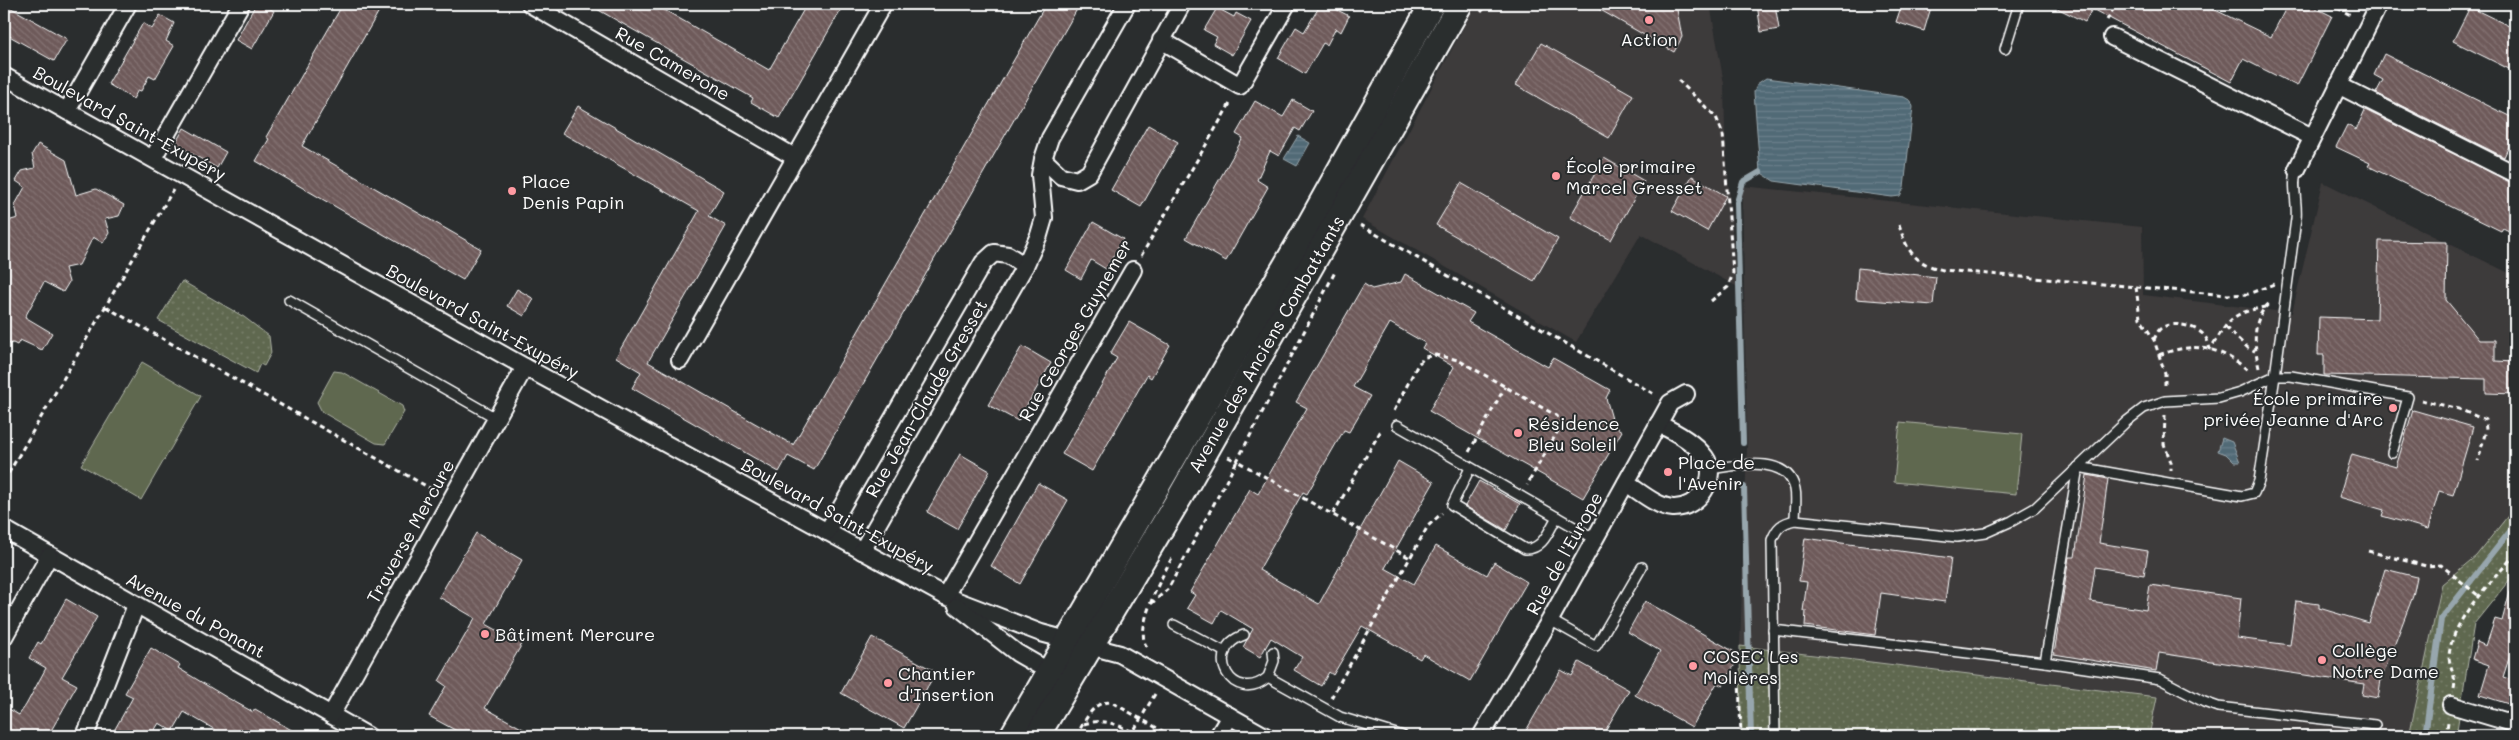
<svg xmlns="http://www.w3.org/2000/svg" width="2519" height="740" font-family="Mali,sans-serif">
	<style>
		.built { fill: #3e3a3b }
		.grass { fill: url(#grass-dots); stroke: #afb4a7 }
		.pitch { fill: #5f684f; stroke: #afb4a7 }
		.water { fill: url(#water-rules); stroke: #97a6ad }
		.lines { fill: none; stroke-linecap: round; stroke-linejoin: round }
		.stream { stroke: #97a6ad; stroke-width: 6 }
		.building { fill: url(#building-back-hatch); stroke: #fff }
		.service-casing { stroke: #fff; stroke-width: 12 }
		.minor-casing { stroke: #fff; stroke-width: 20 }
		.secondary-casing { stroke: #fff; stroke-width: 28 }
		.path { stroke: #fff; stroke-width: 3; stroke-dasharray: 5 4; stroke-linecap: butt }
		.service { stroke: #2a2d2e; stroke-width: 9 }
		.minor { stroke: #2a2d2e; stroke-width: 16 }
		.secondary { stroke: #2a2d2e; stroke-width: 24 }
		.poi-dot { fill: #ff9aa2; stroke: #2a2d2e; stroke-width: 2 }
		.labels { text-anchor: middle; dominant-baseline: central; stroke-width: 4; stroke-linejoin: round; paint-order: stroke }
		.poi-label { font-size: 18px; fill: #fff; stroke: #2a2d2e; text-anchor: start }
		.street-label { font-size: 18px; fill: #fff; stroke: #2a2d2e }
	</style>
	<defs>
		<pattern id="grass-dots" width="8" height="8" patternUnits="userSpaceOnUse" patternTransform="scale(1.25)"><rect width="8" height="8" fill="#5f684f"/><path d="M2 2h.1M6 6h.1" fill="none" stroke="#777f69" stroke-width="1.8" stroke-linecap="round"/></pattern>
		<pattern id="water-rules" width="6" height="5" patternUnits="userSpaceOnUse" patternTransform="scale(1.25)"><rect width="6" height="5" fill="#516a76"/><path d="M0 2.5h6" fill="none" stroke="#6b808b"/></pattern>
		<pattern id="building-back-hatch" width="6" height="6" patternUnits="userSpaceOnUse" patternTransform="scale(1.25)"><rect width="6" height="6" fill="#6e5a5a"/><path d="M-1 5l2 2M0 0l6 6M5-1l2 2" fill="none" stroke="#847373"/></pattern>
	</defs>
	<rect width="100%" height="100%" fill="#2a2d2e"/>
	<filter id="ink" filterUnits="userSpaceOnUse"><feTurbulence type="fractalNoise" baseFrequency=".02" numOctaves="2"/><feDisplacementMap in="SourceGraphic" scale="10" xChannelSelector="R" yChannelSelector="G"/><feConvolveMatrix kernelMatrix="1 2 1 2 8 2 1 2 1" color-interpolation-filters="sRGB"/></filter>
	<g filter="url(#ink)">
		<g class="built">
			<path d="M1476 4H1710L1724 84 1725 132 1736 286 1641 234 1576 342 1362 219Z"/>
			<path d="M2323 182 2515 276V507L2476 556 2442 584 2409 736H2149L2157 697 1740 646 1747 448 1742 186 2142 227 2143 295 2292 313Z"/>
		</g>
		<g class="grass">
			<path d="M182 281 244 317 269 336 271 353 264 366 260 364 256 373 158 320Z"/>
			<path d="M2515 507V573L2474 624 2456 736H2409L2442 584 2476 556Z"/>
			<path d="M1740 646 2157 697 2149 736H1741Z"/>
		</g>
		<g class="pitch">
			<path d="M142 362 201 396 141 500 81 465Z"/>
			<path d="M334 371 342 372 402 406 404 412 385 444 376 443 322 412 317 402Z"/>
			<path d="M1900 422 2022 434 2016 494 1894 482Z"/>
		</g>
		<g class="water">
			<path d="M1766 78 1904 97 1911 101 1913 107 1904 188 1900 196 1892 197 1774 181 1760 172 1754 92 1757 84Z"/>
			<path d="M1298 136 1310 143 1297 166 1284 159Z"/>
			<path d="M2222 438 2232 442 2240 462H2234L2226 454 2218 451Z"/>
		</g>
		<g class="lines">
			<g class="stream">
				<path d="M1743 443 1737 202 1743 182 1760 172"/>
				<path d="M1744 487 1751 736"/>
				<path d="M2425 736 2441 619 2515 525"/>
			</g>
		</g>
		<g class="building">
			<path d="M4 4 67 39 54 61 4 33Z"/>
			<path d="M256 4H261L274 11 252 49 236 40Z"/>
			<path d="M343 4H383L302 146 481 249 463 280 256 161 269 139 266 137Z"/>
			<path d="M588 4H654L769 70 807 4H844L779 118 751 102 753 98Z"/>
			<path d="M1046 4H1080L814 470 788 456 779 472 632 388 641 372 616 357 699 211 562 133 578 106 724 191 709 216 726 226 648 362 793 445Z"/>
			<path d="M1321 4H1326L1349 16 1341 32 1336 28 1327 45 1323 43 1305 74 1278 58 1296 27 1304 32Z"/>
			<path d="M1590 4H1676L1682 37 1674 52Z"/>
			<path d="M1757 4H1775L1779 29 1761 32Z"/>
			<path d="M1902 4H1932L1924 31 1896 22Z"/>
			<path d="M2049 4H2203L2271 37 2288 4H2308L2332 16 2297 86 2243 59 2231 82 2092 9 2085 22Z"/>
			<path d="M2470 7 2515 29V72L2453 41Z"/>
			<path d="M1217 8 1234 17 1236 13 1251 21 1232 55 1213 44 1217 37 1204 30Z"/>
			<path d="M160 15 174 23 166 41 174 46 155 79 149 76 141 91 138 90 133 99 108 84 143 23 152 29Z"/>
			<path d="M1541 43 1633 95 1609 138 1516 85Z"/>
			<path d="M2384 54 2515 119V133L2504 157 2376 93 2383 80 2374 75Z"/>
			<path d="M1293 100 1312 111 1300 131 1295 128 1279 156 1270 151 1257 180 1268 187 1226 261 1186 238 1243 138 1236 134 1255 101 1283 117Z"/>
			<path d="M2365 110 2515 184V234L2503 228 2501 231 2368 166 2370 163 2336 147 2347 125 2356 130Z"/>
			<path d="M1148 125 1178 142 1141 207 1111 190Z"/>
			<path d="M184 128 226 152 217 168 175 144Z"/>
			<path d="M38 144 66 160 76 195 96 189 124 205 119 216 105 219 109 233 103 243 93 237 79 265 65 268 69 282 63 292 44 282 25 317 52 333 42 350 20 340 17 345 13 343 4 345V222L18 218 15 205 25 187 16 181 22 171 35 168 32 154Z"/>
			<path d="M1604 158 1644 181 1611 240 1570 217Z"/>
			<path d="M1692 176 1726 196 1707 231 1672 211Z"/>
			<path d="M1461 183 1558 239 1534 281 1436 225Z"/>
			<path d="M1093 222 1123 239 1106 269 1091 260 1081 279 1066 270Z"/>
			<path d="M2379 241 2447 242 2446 300 2479 340H2495V361L2515 362V394L2486 393V379L2324 375V355H2318L2319 317 2377 319Z"/>
			<path d="M1858 268 1936 277 1933 305 1856 299Z"/>
			<path d="M1405 274 1474 313 1468 322 1548 367 1553 358 1610 390 1606 398 1614 426 1622 431 1583 498 1429 411 1454 367 1422 348 1425 343 1390 323 1353 387 1370 396 1349 432 1344 430 1307 494 1303 492 1259 570 1319 604 1398 461 1434 482 1385 568 1414 584 1436 546 1487 575 1494 562 1527 582 1470 681 1423 654 1420 659 1362 626 1333 675 1329 672 1321 686 1294 670 1302 657 1271 638 1260 657 1243 647 1253 629 1221 610 1214 623 1187 608 1195 595 1190 592 1250 489 1258 494 1307 408 1296 402 1364 284 1372 289 1401 282Z"/>
			<path d="M517 289 534 299 524 316 507 306Z"/>
			<path d="M1129 322 1170 345 1151 378 1147 375 1092 471 1062 454 1117 358 1110 354Z"/>
			<path d="M1022 346 1051 363 1018 421 988 405Z"/>
			<path d="M2413 410 2473 427 2453 495 2439 491 2428 529 2382 516 2384 510 2339 497 2352 454 2396 467Z"/>
			<path d="M960 454 990 471 957 529 927 512Z"/>
			<path d="M2087 475 2108 479 2099 543 2148 551 2144 575 2095 567 2090 601 2146 610 2150 585 2241 598 2237 638 2290 645 2296 601 2319 604V608L2369 623 2385 569 2417 577 2413 596 2381 680 2378 698 2362 695 2364 684 2192 658 2159 653 2156 671 2054 654 2069 557H2075Z"/>
			<path d="M1479 481 1520 504 1506 530 1465 506Z"/>
			<path d="M1038 483 1068 500 1020 584 991 566Z"/>
			<path d="M476 533 522 560 486 624 522 644 485 708 536 736H466L429 716 446 686 439 681 475 618 439 597Z"/>
			<path d="M1805 538 1951 558 1945 602 1881 593 1875 635 1805 626 1806 611H1803L1807 582 1799 581Z"/>
			<path d="M2510 591 2515 592V640L2503 677 2515 681V706L2480 695 2489 665 2472 659 2477 642 2486 646 2495 619 2502 621Z"/>
			<path d="M66 599 97 617 62 677 77 685 48 736H4V706L19 715 26 705 46 668 29 658 38 642 41 644Z"/>
			<path d="M1645 601 1740 655 1723 686 1717 683 1692 727 1635 695 1660 651 1628 632Z"/>
			<path d="M872 637 936 672 904 728 841 693Z"/>
			<path d="M151 648 180 665 178 668 226 697 253 712 255 709 302 736H226L184 712 173 731 159 723 151 736H111L133 697 125 693Z"/>
			<path d="M1579 662 1629 690 1602 736H1523L1561 670 1572 676Z"/>
		</g>
		<g class="lines">
			<g class="service-casing">
				<g id="service">
					<path d="M2005 49 2019 4"/>
					<path d="M289 300 496 418"/>
					<path d="M1397 425 1595 539"/>
					<path d="M1470 468 1452 505 1525 549C1543 550 1549 530 1557 517"/>
					<path d="M1709 469C1735 466 1787 453 1795 489 1797 498 1795 510 1795 520"/>
					<path d="M1550 620 1596 646 1642 567"/>
					<path d="M1174 625 1225 652"/>
					<path d="M1773 630 2045 662 2160 679 2204 702 2218 707 2375 725"/>
					<path d="M1244 635C1201 650 1233 707 1268 677L1274 661 1273 652"/>
					<path d="M2045 662 2078 467 2242 496 2254 493 2259 481 2275 376H2291L2408 397 2392 453"/>
					<path d="M1268 677 1340 717 1403 736"/>
					<path d="M1775 736 1772 540C1777 527 1782 523 1795 520L1957 537 1985 533 2012 521 2035 508 2127 421 2144 408 2165 401 2219 398 2240 392 2275 376 2296 219C2298 202 2291 185 2297 169"/>
				</g>
			</g>
			<g class="minor-casing">
				<g id="minor">
					<path d="M530 4 796 158"/>
					<path d="M2112 37 2312 137"/>
					<path d="M1161 40 1240 86 1287 4"/>
					<path d="M4 76 525 367 945 596 1041 633 1120 654 1265 736"/>
					<path d="M2338 85 2515 174"/>
					<path d="M67 111 128 4"/>
					<path d="M153 158 241 4"/>
					<path d="M1043 159 1061 176 1077 180 1089 173 1182 4"/>
					<path d="M2297 169 2379 4"/>
					<path d="M680 360 883 4"/>
					<path d="M1626 483C1639 491 1657 507 1673 508 1698 509 1720 478 1705 457 1694 442 1674 431 1658 424"/>
					<path d="M4 529 368 736"/>
					<path d="M827 532 983 263 994 253 1008 255 1025 266"/>
					<path d="M862 551 1025 266 1039 235 1044 218 1040 175 1043 159 1050 138 1127 4"/>
					<path d="M945 596 1133 270"/>
					<path d="M957 606 1017 653 1057 676"/>
					<path d="M4 637 49 556"/>
					<path d="M2451 705 2515 724"/>
					<path d="M331 715 525 367"/>
					<path d="M85 736 136 605"/>
					<path d="M1218 736 1230 716"/>
					<path d="M1481 736 1550 620 1670 403 1686 394"/>
				</g>
			</g>
			<g class="secondary-casing">
				<g id="secondary">
					<path d="M1012 736 1304 234 1432 4"/>
					<path d="M1037 736 1181 495 1460 4"/>
				</g>
			</g>
			<g class="path">
				<path d="M2329 4 2353 16"/>
				<path d="M1481 12 1488 4"/>
				<path d="M2107 20 2116 4"/>
				<path d="M1678 80 1716 117 1723 134 1733 273 1728 287 1711 301"/>
				<path d="M1360 225 1654 394"/>
				<path d="M1899 225C1907 251 1914 263 1943 270L2228 295 2248 294 2274 284"/>
				<path d="M1141 256 1231 102"/>
				<path d="M2136 287 2140 318 2154 340 2165 373V387"/>
				<path d="M106 307 435 491"/>
				<path d="M2225 327 2248 348 2255 351"/>
				<path d="M2154 340C2156 335 2158 329 2163 327 2175 321 2199 326 2206 338 2208 341 2209 346 2210 349 2230 320 2228 314 2265 307"/>
				<path d="M2159 355C2196 341 2221 347 2250 372"/>
				<path d="M2259 368C2254 346 2251 317 2271 302"/>
				<path d="M2421 400 2459 409 2485 420 2486 430 2478 461"/>
				<path d="M1394 411 1418 364 1425 357 1436 355 1458 360 1557 416 1560 422 1559 429 1527 485"/>
				<path d="M2165 415 2164 444 2171 462V470"/>
				<path d="M1469 452 1505 387"/>
				<path d="M1228 457 1237 461 1335 272"/>
				<path d="M4 481 173 190"/>
				<path d="M1333 514 1380 432 1384 430"/>
				<path d="M2368 551 2426 566 2441 565 2480 597"/>
				<path d="M1151 604 1168 589 1237 461 1410 558"/>
				<path d="M1147 647C1133 630 1163 574 1173 556"/>
				<path d="M1739 679 1741 736"/>
				<path d="M2454 689C2457 676 2449 667 2449 656 2452 618 2492 582 2515 554"/>
				<path d="M1331 698 1428 526 1442 513"/>
				<path d="M1084 724C1103 718 1115 724 1133 732L1155 694"/>
				<path d="M1133 732 1140 736"/>
				<path d="M1076 736C1085 722 1093 698 1113 703L1171 736"/>
				<path d="M2446 736 2448 722"/>
			</g>
			<use href="#service" class="service"/>
			<use href="#minor" class="minor"/>
			<use href="#secondary" class="secondary"/>
		</g>
	</g>
	<g class="poi-dot">
		<circle cx="1649" cy="20" r="5"/>
		<circle cx="1556" cy="176" r="5"/>
		<circle cx="512" cy="191" r="5"/>
		<circle cx="2393" cy="408" r="5"/>
		<circle cx="1518" cy="433" r="5"/>
		<circle cx="1668" cy="472" r="5"/>
		<circle cx="485" cy="634" r="5"/>
		<circle cx="2322" cy="660" r="5"/>
		<circle cx="1693" cy="666" r="5"/>
		<circle cx="888" cy="683" r="5"/>
	</g>
	<g class="labels">
		<g class="poi-label">
			<text x="1649" y="39" text-anchor="middle">Action</text>
			<text x="1566" y="166">École primaire<tspan x="1566" dy="21">Marcel Gresset</tspan></text>
			<text x="522" y="181">Place<tspan x="522" dy="21">Denis Papin</tspan></text>
			<text x="2383" y="398" text-anchor="end">École primaire<tspan x="2383" dy="21">privée Jeanne d'Arc</tspan></text>
			<text x="1528" y="423">Résidence<tspan x="1528" dy="21">Bleu Soleil</tspan></text>
			<text x="1678" y="462">Place de<tspan x="1678" dy="21">l'Avenir</tspan></text>
			<text x="495" y="634">Bâtiment Mercure</text>
			<text x="2332" y="650">Collège<tspan x="2332" dy="21">Notre Dame</tspan></text>
			<text x="1703" y="656">COSEC Les<tspan x="1703" dy="21">Molières</tspan></text>
			<text x="898" y="673">Chantier<tspan x="898" dy="21">d'Insertion</tspan></text>
		</g>
		<g class="street-label">
			<text transform="translate(673 63) rotate(30)">Rue Camerone</text>
			<text transform="translate(130 123) rotate(29)">Boulevard Saint-Exupéry</text>
			<text transform="translate(483 321) rotate(29)">Boulevard Saint-Exupéry</text>
			<text transform="translate(1075 330) rotate(-60)">Rue Georges Guynemer</text>
			<text transform="translate(1266 344) rotate(-60)">Avenue des Anciens Combattants</text>
			<text transform="translate(926 398) rotate(-60)">Rue Jean-Claude Gresset</text>
			<text transform="translate(838 515) rotate(29)">Boulevard Saint-Exupéry</text>
			<text transform="translate(410 531) rotate(-61)">Traverse Mercure</text>
			<text transform="translate(1564 553) rotate(-61)">Rue de l'Europe</text>
			<text transform="translate(196 615) rotate(29)">Avenue du Ponant</text>
		</g>
	</g>
	<rect width="2519" height="740" fill="none" stroke="#2a2d2e" stroke-width="20"/>
	<rect x="10" y="10" width="2499" height="720" fill="none" stroke="#fff" stroke-width="2" filter="url(#ink)"/>
</svg>
